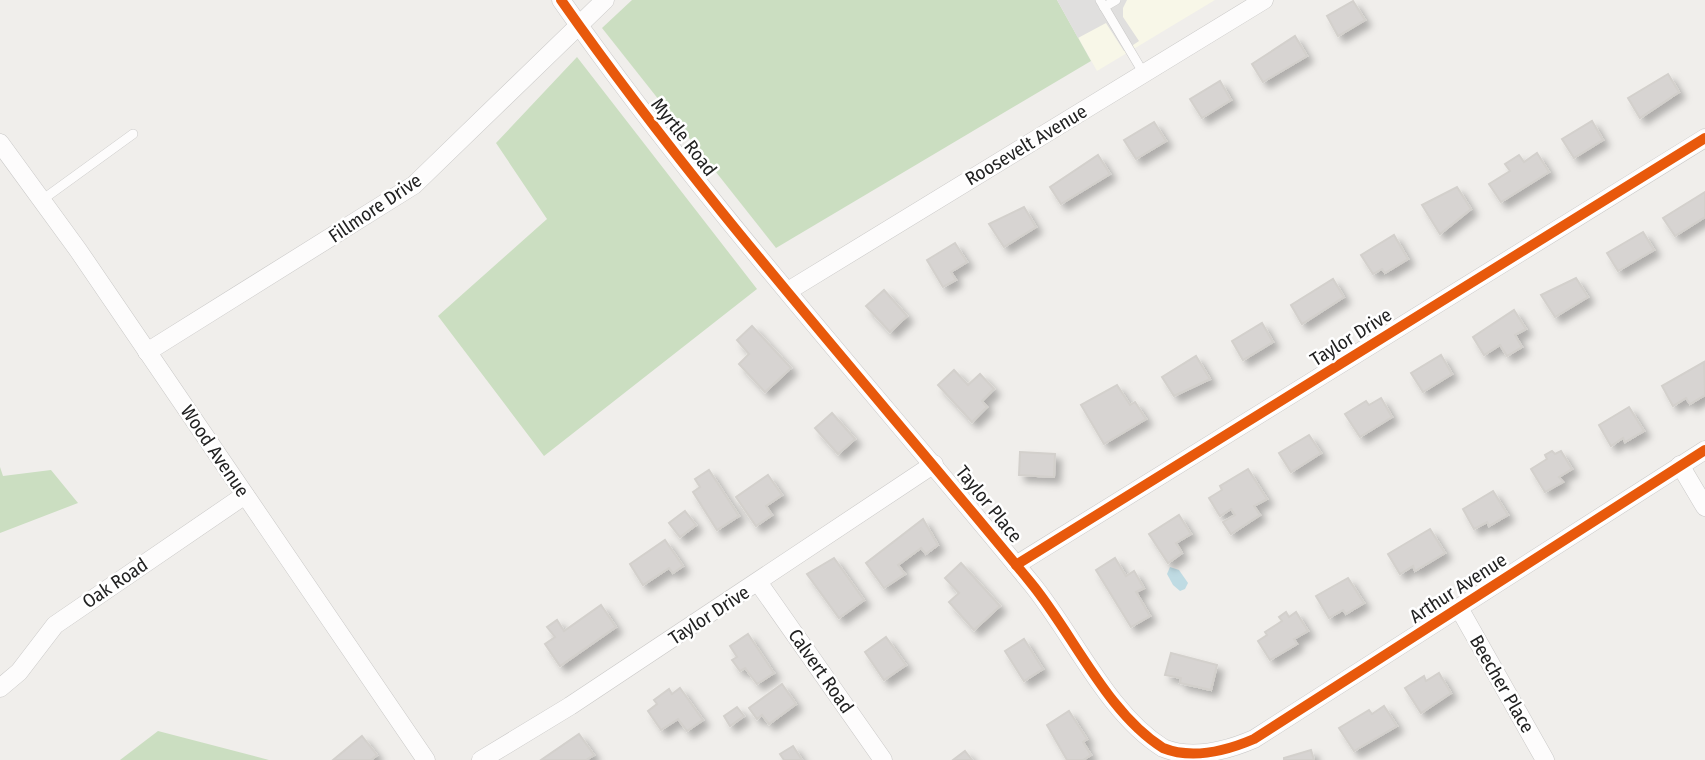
<svg xmlns="http://www.w3.org/2000/svg" width="1705" height="760" font-family="'Fira Sans Condensed',sans-serif">
	<style>
		.education { fill: #f8f7e8 }
		.forest { fill: #cbdec1 }
		.parking { fill: #e0dfde }
		.water { fill: #bfdbe3 }
		.building { fill: #d7d4d2; stroke: #d3d0cc; stroke-width: 2; filter: url(#shadow) }
		.lines { fill: none; stroke-linecap: round; stroke-linejoin: round }
		.lane-casing { stroke: #c9c8c7; stroke-width: 10 }
		.street-casing { stroke: #c9c8c7; stroke-width: 19 }
		.lane { stroke: #fdfcfc; stroke-width: 9 }
		.street { stroke: #fdfcfc; stroke-width: 18 }
		.cycleway-casing { stroke: #fff; stroke-width: 15 }
		.cycleway { stroke: #e8590c; stroke-width: 10 }
		.labels { text-anchor: middle; dominant-baseline: central; stroke-width: 5; stroke-linejoin: round; paint-order: stroke }
		.street-label { font-size: 19px; fill: #222; stroke: #fff }
	</style>
	<defs>
		<filter id="shadow"><feDropShadow dx="6" dy="6" stdDeviation="3.5" flood-color="#0004"/></filter>
	</defs>
	<rect width="100%" height="100%" fill="#f0eeeb"/>
	<path class="education" d="M1057 0H1215L1097 71Z"/>
	<g class="forest">
		<path d="M632 0H1057L1091 61 776 248 602 28Z"/>
		<path d="M577 57 757 289 544 456 438 316 547 219 496 143Z"/>
		<path d="M0 467 3 476 51 470 78 503 0 533Z"/>
		<path d="M158 731 269 760H120Z"/>
	</g>
	<path class="parking" d="M1057 0H1127L1123 8V17L1139 41 1124 51 1106 23 1078 38Z"/>
	<path class="water" d="M1170 567 1179 570 1188 583 1185 589 1180 591 1173 585 1167 574Z"/>
	<g class="building">
		<path d="M1353 1 1365 20 1338 36 1327 16Z"/>
		<path d="M1295 36 1307 56 1263 82 1252 64Z"/>
		<path d="M1668 74 1679 92 1640 118 1628 98Z"/>
		<path d="M1220 81 1231 100 1202 118 1190 99Z"/>
		<path d="M1592 121 1603 140 1574 158 1562 139Z"/>
		<path d="M1154 122 1166 141 1136 159 1124 140Z"/>
		<path d="M1537 153 1549 172 1501 202 1489 184 1510 171 1505 164 1519 155 1524 162Z"/>
		<path d="M1098 155 1110 174 1061 204 1050 187Z"/>
		<path d="M1457 187 1471 209 1440 234 1422 205Z"/>
		<path d="M1705 192V217L1675 236 1663 218Z"/>
		<path d="M1024 207 1036 227 1004 247 989 224Z"/>
		<path d="M1643 232 1654 250 1618 271 1607 253Z"/>
		<path d="M1394 235 1408 259 1385 273 1382 269 1373 274 1361 255Z"/>
		<path d="M955 243 967 262 951 272 956 280 943 287 927 260Z"/>
		<path d="M1576 278 1588 297 1555 317 1541 295Z"/>
		<path d="M1333 279 1344 297 1302 324 1291 305Z"/>
		<path d="M884 290 907 316 890 332 866 306Z"/>
		<path d="M1514 310 1526 329 1515 335 1522 347 1507 356 1500 345 1484 355 1473 337Z"/>
		<path d="M1262 323 1273 342 1243 360 1232 341Z"/>
		<path d="M752 326 791 368 765 392 739 364 749 354 737 340Z"/>
		<path d="M1441 355 1452 374 1423 392 1411 373Z"/>
		<path d="M1196 356 1210 379 1174 396 1162 377Z"/>
		<path d="M1704 362 1705 395 1690 404 1686 398 1673 406 1662 386Z"/>
		<path d="M954 370 968 385 980 374 994 389 982 401 987 407 972 422 938 385Z"/>
		<path d="M1117 385 1130 405 1135 402 1146 419 1104 444 1081 405Z"/>
		<path d="M1381 398 1392 417 1360 437 1345 414 1366 401 1369 405Z"/>
		<path d="M1629 407 1644 431 1625 442 1623 438 1611 446 1599 425Z"/>
		<path d="M832 413 855 439 838 454 815 428Z"/>
		<path d="M1309 435 1321 453 1291 472 1279 453Z"/>
		<path d="M1552 451 1555 454 1561 451 1572 469 1559 477 1563 482 1545 492 1531 469 1547 459 1545 455Z"/>
		<path d="M1020 452 1055 454 1054 477 1019 475Z"/>
		<path d="M1248 469 1267 499 1254 506 1260 515 1231 534 1223 522 1235 515 1231 509 1220 516 1209 498 1222 490 1220 486Z"/>
		<path d="M709 470 739 516 717 530 693 492 700 487 695 479Z"/>
		<path d="M768 475 782 495 766 506 772 515 756 526 736 497Z"/>
		<path d="M1493 491 1508 515 1489 526 1487 522 1474 529 1463 509Z"/>
		<path d="M685 511 696 525 680 537 669 523Z"/>
		<path d="M1179 515 1191 534 1176 543 1182 553 1168 563 1149 534Z"/>
		<path d="M923 519 938 545 926 554 921 548 898 565 905 574 884 588 866 563Z"/>
		<path d="M1430 529 1445 553 1415 571 1413 566 1400 574 1388 554Z"/>
		<path d="M665 540 683 566 673 573 669 568 643 585 630 564Z"/>
		<path d="M834 558 864 600 839 618 807 574Z"/>
		<path d="M1115 558 1126 576 1134 571 1144 588 1136 592 1150 616 1131 627 1096 570Z"/>
		<path d="M961 563 1000 606 974 630 949 602 959 593 945 578Z"/>
		<path d="M1348 578 1364 603 1346 614 1343 610 1329 618 1316 596Z"/>
		<path d="M601 605 616 627 560 666 545 644 555 637 547 627 557 620 564 631Z"/>
		<path d="M1286 612 1289 617 1296 612 1308 631 1294 639 1297 644 1270 660 1258 641 1267 635 1265 632 1282 621 1279 617Z"/>
		<path d="M748 634 774 673 757 684 745 668 740 671 732 660 737 657 730 646Z"/>
		<path d="M886 637 906 665 884 680 865 652Z"/>
		<path d="M1024 639 1043 669 1024 681 1005 651Z"/>
		<path d="M1171 653 1217 665 1211 690 1180 683 1181 678 1165 675Z"/>
		<path d="M1439 673 1451 693 1421 713 1405 688 1424 676 1426 681Z"/>
		<path d="M782 684 796 704 769 724 762 715 757 719 749 708Z"/>
		<path d="M680 688 703 720 687 731 678 719 661 730 648 711 657 704 654 700 669 689 672 694Z"/>
		<path d="M1384 706 1397 726 1354 751 1339 728 1369 710 1372 714Z"/>
		<path d="M737 707 744 716 730 726 724 716Z"/>
		<path d="M1069 711 1087 739 1083 742 1091 755 1083 760H1067L1047 725Z"/>
		<path d="M579 734 594 755 586 760H541Z"/>
		<path d="M362 736 377 755 371 760H333Z"/>
		<path d="M793 746 802 760H784L780 754Z"/>
		<path d="M1311 750 1314 760H1284V758Z"/>
		<path d="M965 751 972 760H953Z"/>
	</g>
	<g class="lines">
		<g class="lane-casing">
			<g id="lane">
				<path d="M1100 0 1144 74"/>
				<path d="M1104 7 1116 0"/>
				<path d="M42 200 133 134"/>
			</g>
		</g>
		<g class="street-casing">
			<g id="street">
				<path d="M561 0C704 204 873 390 1031 583 1073 634 1107 713 1163 748 1193 760 1226 751 1254 739L1705 450"/>
				<path d="M0 143 78 250 426 760"/>
				<path d="M788 291 1264 0"/>
				<path d="M147 352 414 185 605 0"/>
				<path d="M1680 465 1705 507"/>
				<path d="M1016 565 1705 138"/>
				<path d="M758 582 883 760"/>
				<path d="M1459 608 1545 760"/>
				<path d="M0 688 19 672 55 625 245 495"/>
				<path d="M481 760 570 706 934 464"/>
			</g>
		</g>
		<use href="#lane" class="lane"/>
		<use href="#street" class="street"/>
		<g class="cycleway-casing">
			<g id="cycleway">
				<path d="M561 0C704 204 873 390 1031 583 1073 634 1107 713 1163 748 1193 760 1226 751 1254 739L1705 450"/>
				<path d="M1016 565 1705 138"/>
			</g>
		</g>
		<use href="#cycleway" class="cycleway"/>
	</g>
	<g class="labels">
		<g class="street-label">
			<text transform="translate(684 137) rotate(52)">Myrtle Road</text>
			<text transform="translate(1026 145) rotate(-31)">Roosevelt Avenue</text>
			<text transform="translate(375 208) rotate(-34)">Fillmore Drive</text>
			<text transform="translate(1351 337) rotate(-32)">Taylor Drive</text>
			<text transform="translate(215 451) rotate(56)">Wood Avenue</text>
			<text transform="translate(989 504) rotate(51)">Taylor Place</text>
			<text transform="translate(115 583) rotate(-34)">Oak Road</text>
			<text transform="translate(1458 588) rotate(-33)">Arthur Avenue</text>
			<text transform="translate(709 615) rotate(-33)">Taylor Drive</text>
			<text transform="translate(821 671) rotate(55)">Calvert Road</text>
			<text transform="translate(1502 684) rotate(60)">Beecher Place</text>
		</g>
	</g>
</svg>
